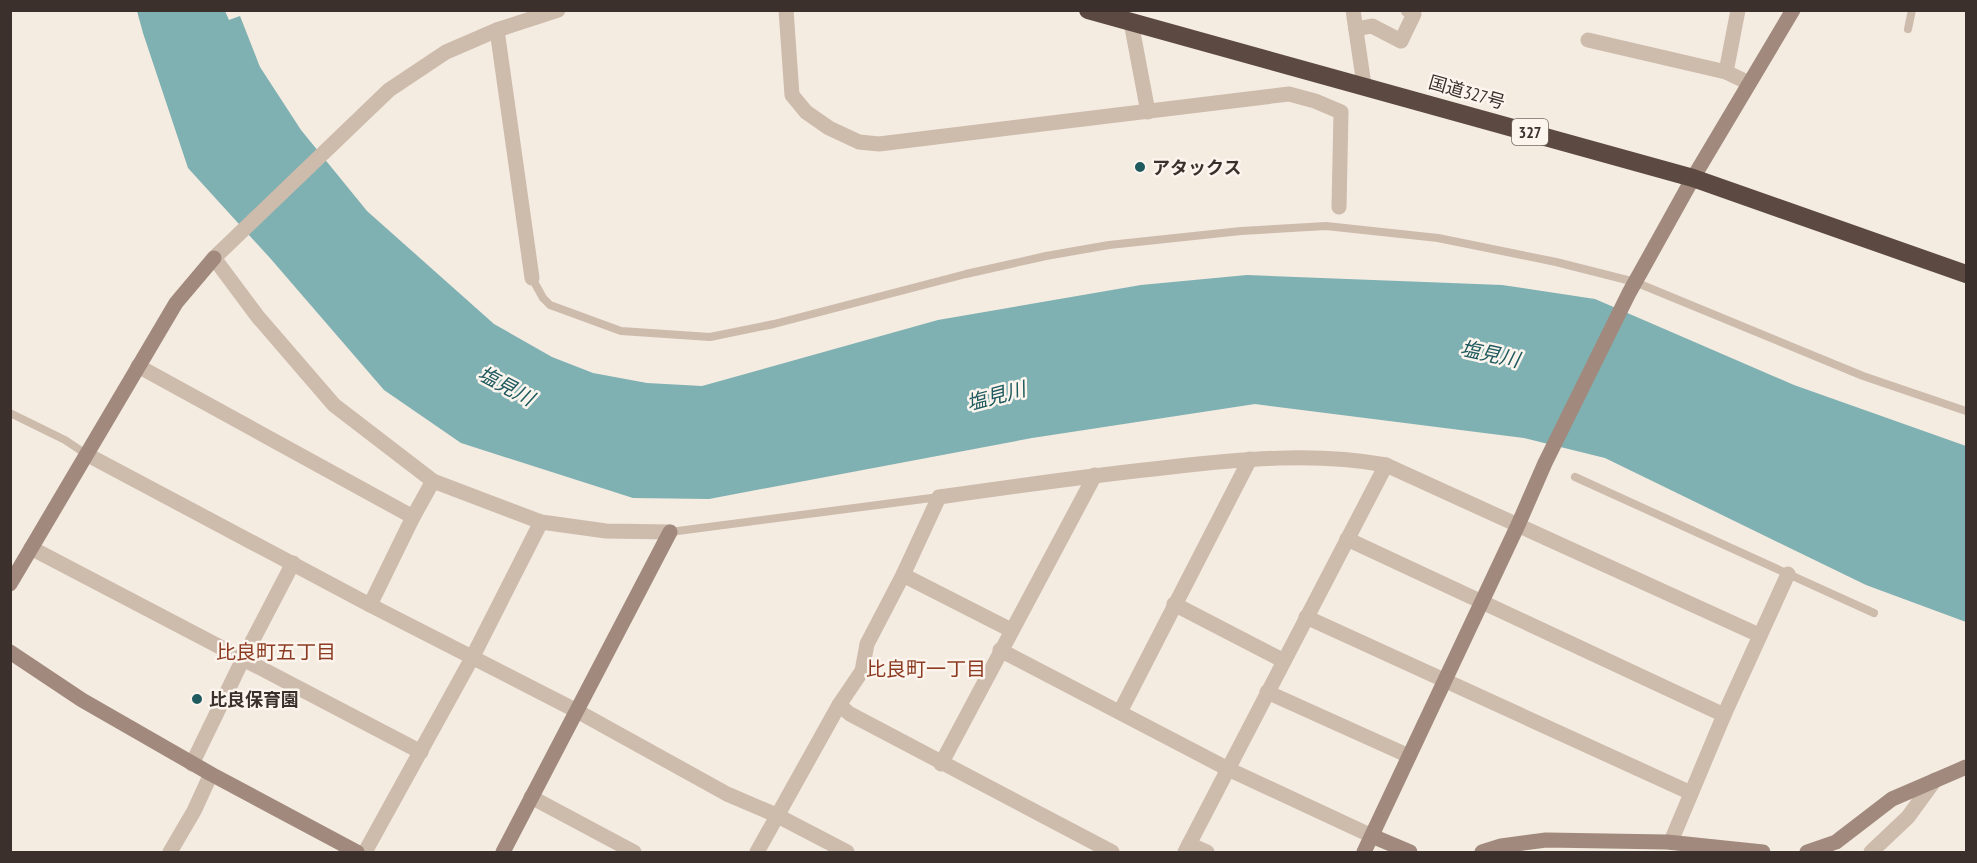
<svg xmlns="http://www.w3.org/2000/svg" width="1977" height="863" font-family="'PT Sans Narrow','Noto Sans JP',sans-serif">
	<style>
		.water { fill: #7fb0b2 }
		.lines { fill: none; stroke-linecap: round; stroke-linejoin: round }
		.lane { stroke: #cdbbac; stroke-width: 8 }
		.street { stroke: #cdbbac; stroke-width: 15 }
		.secondary { stroke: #a18a7d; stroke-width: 15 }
		.highway { stroke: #5c4a42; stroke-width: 18 }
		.poi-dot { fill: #1f5a5e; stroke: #fbf5ee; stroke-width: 2 }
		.labels { text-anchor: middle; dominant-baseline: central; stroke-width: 5; stroke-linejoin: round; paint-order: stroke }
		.shield { fill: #fbf5ee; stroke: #756b66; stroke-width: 1.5 }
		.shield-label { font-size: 16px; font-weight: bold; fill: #3b302b }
		.street-label { font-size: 18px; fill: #3b302b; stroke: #fbf5ee }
		.poi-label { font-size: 18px; font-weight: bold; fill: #3b302b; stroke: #fbf5ee; text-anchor: start }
		.water-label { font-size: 20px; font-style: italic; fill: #1f5a5e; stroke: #fbf5ee }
		.neighbourhood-label { font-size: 20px; fill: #8c3b22; stroke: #fbf5ee }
	</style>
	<rect width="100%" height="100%" fill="#f4ebe1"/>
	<path class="water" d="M137 11H225L229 20 240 16 260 67 301 130 367 211 494 324 552 357 593 373 647 383 702 386 938 320 1141 285 1247 275 1502 285 1595 299 1794 385 1966 446V622L1866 585 1605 458 1524 438 1255 404 1032 438 709 499 633 498 461 443 384 390 270 258 188 168 143 33Z"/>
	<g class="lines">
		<g class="lane">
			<path d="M1908 29 1912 10"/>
			<path d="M532 278 543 298 550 305 621 331 710 337 774 324 966 274 1046 256 1109 245 1241 231 1326 226 1438 238 1556 262 1635 282 1863 376 1966 411"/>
			<path d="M10 413 65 440 86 454"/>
			<path d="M1575 477 1874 613"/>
			<path d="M670 532 939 497"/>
		</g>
		<g class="street">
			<path d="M558 10 497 30 446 52 389 90 214 258 258 317 334 405 433 481 541 522 606 531 670 532"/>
			<path d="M786 10 792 95 806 112 829 128 859 142 879 144 1289 94 1315 101 1341 112 1339 207"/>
			<path d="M1353 10 1364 85"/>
			<path d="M1738 10 1726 72 1749 83"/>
			<path d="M1131 22 1148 112"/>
			<path d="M1356 29 1372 26 1401 41 1414 14 1408 10"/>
			<path d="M497 30 532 278"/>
			<path d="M1588 40 1726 72"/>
			<path d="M138 366 413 517"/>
			<path d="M86 454 370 605 577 711 727 794 776 815 847 852"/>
			<path d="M1347 539 1724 715"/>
			<path d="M31 548 421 752"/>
			<path d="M903 575 1011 630"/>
			<path d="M1174 604 1284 661"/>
			<path d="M370 605 413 517 433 481"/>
			<path d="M1306 617 1691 793"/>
			<path d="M1000 650 1228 769 1372 836"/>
			<path d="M1267 692 1409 756"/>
			<path d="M839 705 850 714 1112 852"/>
			<path d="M1120 712 1250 459"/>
			<path d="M192 764 243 659 293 563"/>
			<path d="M941 764 1095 475"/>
			<path d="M531 797 634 852"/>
			<path d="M1674 842 1672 839 1724 715 1788 574"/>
			<path d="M1189 844 1207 852"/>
			<path d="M170 852 194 811 211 774"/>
			<path d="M365 852 472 658 541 522"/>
			<path d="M757 852 839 705 862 671 867 644 903 575 939 497C1016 486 1094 475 1171 467 1242 459 1315 452 1386 465L1759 635"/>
			<path d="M1185 852 1386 465"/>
			<path d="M1871 852 1908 817 1935 780"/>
		</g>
		<g class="secondary">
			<path d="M10 584 176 303 214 258"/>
			<path d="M10 652 82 700 211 774 357 852"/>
			<path d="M1372 836 1410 852"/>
			<path d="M503 852 670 532"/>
			<path d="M1364 852 1518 525 1545 463 1629 293 1693 178 1793 10"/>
			<path d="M1482 852 1501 846 1546 840 1667 842 1763 852"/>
			<path d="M1807 852 1836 842 1892 799 1966 767"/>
		</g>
		<path class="highway" d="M1088 10 1693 178 1966 274"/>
	</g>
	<g class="poi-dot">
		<circle cx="1140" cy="167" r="6"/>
		<circle cx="197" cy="699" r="6"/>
	</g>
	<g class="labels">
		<rect class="shield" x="1512" y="119" width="36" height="26" rx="4.5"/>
		<g class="shield-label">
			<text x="1530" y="132">327</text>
		</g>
		<g class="street-label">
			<text transform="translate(1467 92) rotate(16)">国道327号</text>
		</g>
		<g class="poi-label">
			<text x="1152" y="167">アタックス</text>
			<text x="209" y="699">比良保育園</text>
		</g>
		<g class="water-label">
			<text transform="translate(1490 354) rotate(12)">塩見川</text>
			<text transform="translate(506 386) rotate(28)">塩見川</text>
			<text transform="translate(996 396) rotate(-15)">塩見川</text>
		</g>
		<g class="neighbourhood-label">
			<text x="276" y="652">比良町五丁目</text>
			<text x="926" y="669">比良町一丁目</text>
		</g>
	</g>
	<rect width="1977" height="863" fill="none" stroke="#3b302b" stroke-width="24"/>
</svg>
